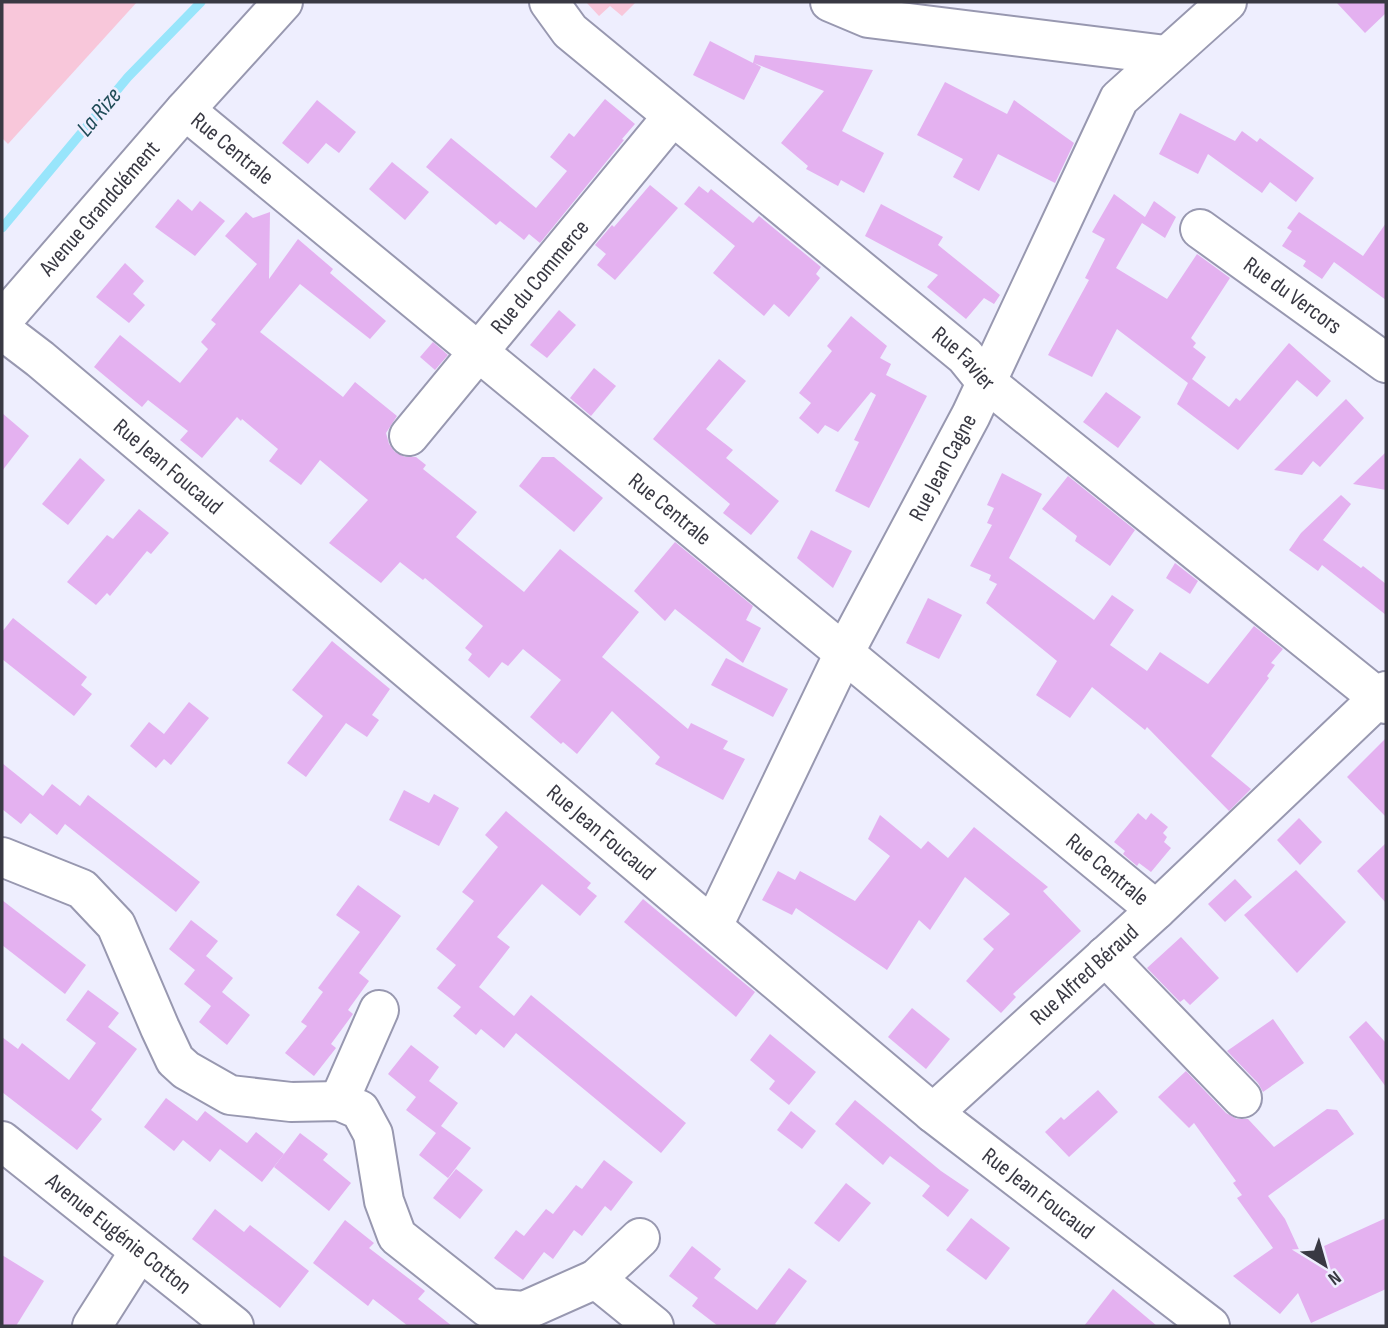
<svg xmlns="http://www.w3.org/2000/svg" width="1388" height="1328" font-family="'Sofia Sans Condensed',sans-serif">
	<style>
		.green { fill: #f8c7da }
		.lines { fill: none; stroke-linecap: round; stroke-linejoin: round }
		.stream { stroke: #98e5fb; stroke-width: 9 }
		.building { fill: #e4b1f0 }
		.minor-casing { stroke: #9898b0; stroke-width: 42 }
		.minor { stroke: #fff; stroke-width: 38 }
		.labels { text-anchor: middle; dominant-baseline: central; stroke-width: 5; stroke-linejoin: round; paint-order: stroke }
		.street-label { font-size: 23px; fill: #393943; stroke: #eeeefe }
		.water-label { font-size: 24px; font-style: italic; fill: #204c58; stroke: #eeeefe }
	</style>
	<rect width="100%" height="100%" fill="#eeeefe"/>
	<g class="green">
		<path d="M2 2H137L8 144 2 138Z"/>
		<path d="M586 2H636L622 16 610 6 599 16Z"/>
	</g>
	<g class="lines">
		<path class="stream" d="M2 228 128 77 201 2"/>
	</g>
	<g class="building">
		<path d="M1336 2H1386V13L1365 33Z"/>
		<path d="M710 41 753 63 755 55 873 70 842 131 884 153 864 193 841 180 838 186 806 169 808 166 781 143 824 91 754 63 761 67 744 100 693 75Z"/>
		<path d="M945 82 1007 114 1014 100 1074 143 1055 183 998 154 979 191 953 177 963 159 917 135Z"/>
		<path d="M605 99 635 124 622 139 624 140 540 243 529 234 524 240 500 221 496 225 426 167 451 138 536 208 567 171 550 157 569 133 574 137Z"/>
		<path d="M317 100 356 132 339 153 326 143 308 164 282 143Z"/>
		<path d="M1180 113 1235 141 1242 131 1257 142 1260 138 1314 178 1296 202 1270 182 1262 193 1208 154 1198 174 1159 154Z"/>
		<path d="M392 162 429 192 405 220 369 189Z"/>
		<path d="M650 185 678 208 615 280 597 265 606 254 595 245 612 225 614 227Z"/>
		<path d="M699 186 708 193 711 189 753 223 759 216 821 267 816 274 820 278 789 317 774 304 764 316 713 273 735 246 684 204Z"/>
		<path d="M1114 194 1145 217 1154 201 1176 217 1165 238 1142 223 1116 268 1167 299 1197 254 1230 278 1191 338 1196 343 1193 347 1206 357 1192 379 1229 407 1236 398 1240 401 1289 343 1331 381 1317 397 1297 380 1238 450 1177 404 1188 383 1117 329 1092 377 1048 355 1089 280 1085 278 1105 239 1092 232Z"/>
		<path d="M178 199 192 211 200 201 225 221 195 256 155 227Z"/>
		<path d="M881 204 943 237 938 245 1000 295 994 304 984 298 966 319 927 287 938 275 865 236Z"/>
		<path d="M246 212 253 218 270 212 269 279 298 239 333 269 330 273 386 321 370 339 300 284 260 332 343 397 355 382 397 416 386 433 389 444 395 452 405 457H416L426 465 423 469 477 512 456 537 524 592 560 549 639 612 602 657 688 729 691 723 728 741 723 749 745 759 723 800 655 764 660 757 612 711 577 754 563 742 561 744 530 717 561 680 523 649 508 666 502 662 489 678 468 660 472 654 465 648 483 626 425 578 423 580 400 562 381 583 329 543 368 500 320 460 301 485 269 461 278 449 242 419 241 421 237 417 202 458 180 440 188 431 148 400 142 407 94 367 120 335 180 383 208 349 201 342 216 324 211 320 257 264 225 236Z"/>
		<path d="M1299 212 1363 256 1386 223V300L1334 262 1322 279 1303 266 1306 261 1282 246 1292 231 1287 228Z"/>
		<path d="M125 263 144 281 133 294 145 305 129 323 96 297Z"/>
		<path d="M559 310 576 325 547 358 530 345Z"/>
		<path d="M851 316 887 346 880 358 891 364 886 375 927 396 869 508 835 491 859 442 854 440 876 395 871 392 838 432 825 425 818 434 799 418 811 403 799 393 832 351 827 346Z"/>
		<path d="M433 342 448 355 435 370 420 357Z"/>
		<path d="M719 359 746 381 706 429 733 450 726 458 779 501 751 535 723 513 730 504 653 439Z"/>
		<path d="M594 368 616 386 591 416 570 398Z"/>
		<path d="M1106 392 1141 417 1118 448 1083 422Z"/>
		<path d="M1346 399 1364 418 1320 467 1313 461 1302 475 1274 470Z"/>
		<path d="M2 413 29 436 2 471Z"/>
		<path d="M1386 452V490L1353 484Z"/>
		<path d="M542 457H554L603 498 574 532 519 486Z"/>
		<path d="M80 458 105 480 68 525 42 504Z"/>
		<path d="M1002 473 1042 494 1009 558 1094 620 1112 595 1134 610 1110 645 1147 671 1160 652 1208 684 1254 626 1283 649 1271 663 1275 665 1267 676 1269 678 1211 756 1251 789 1229 811 1147 727 1145 730 1092 687 1070 718 1036 695 1057 661 986 603 997 584 989 580 991 575 970 566 992 525 987 523 994 508 987 505Z"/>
		<path d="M1068 476 1135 530 1110 566 1075 541 1077 536 1042 509Z"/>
		<path d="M1341 495 1351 504 1323 540 1361 568 1363 566 1386 584V615L1322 565 1318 571 1289 550 1301 533Z"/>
		<path d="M139 509 169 533 151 554 147 551 110 596 107 593 96 605 67 582 107 535 113 539Z"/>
		<path d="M811 530 852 551 833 588 797 558Z"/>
		<path d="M675 542 753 606 746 620 761 628 743 663 675 609 665 621 634 591Z"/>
		<path d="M1175 563 1198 581 1190 594 1166 578Z"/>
		<path d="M928 598 962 615 939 659 906 643Z"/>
		<path d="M13 618 87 677 81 685 92 694 74 716 2 659V632Z"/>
		<path d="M332 641 390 689 372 715 379 720 367 737 346 723 306 777 287 763 323 716 292 690Z"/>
		<path d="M726 658 788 689 773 717 711 685Z"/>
		<path d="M189 702 209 718 171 765 164 759 156 768 130 746 149 722 164 734Z"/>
		<path d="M1386 738V817L1347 777Z"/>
		<path d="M2 763 43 796 52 784 80 806 88 795 200 882 176 912 65 824 57 835 30 813 21 824 2 809Z"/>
		<path d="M404 790 429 803 434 794 459 808 439 846 389 820Z"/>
		<path d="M506 811 591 883 587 888 597 896 580 916 542 884 497 937 510 947 479 987 514 1016 531 995 686 1123 661 1153 516 1033 504 1048 481 1029 476 1035 453 1016 461 1007 437 988 456 965 436 949 474 901 462 892 498 847 485 835Z"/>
		<path d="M1138 813 1146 820 1151 813 1168 827 1163 833 1167 837 1164 842 1171 848 1151 872 1139 863 1137 866 1123 854 1125 851 1114 842Z"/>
		<path d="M880 815 921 849 928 841 948 858 974 827 1048 887 1043 891 1081 931 1013 994 1016 997 1001 1013 966 981 994 949 983 939 1010 914 965 877 930 930 919 920 887 970 796 908 792 915 762 900 778 871 795 880 800 871 855 901 890 856 868 839Z"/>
		<path d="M1299 818 1322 842 1300 865 1277 840Z"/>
		<path d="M1386 843V903L1357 871Z"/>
		<path d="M1296 870 1346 922 1297 973 1244 915Z"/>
		<path d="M1235 879 1252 897 1225 922 1208 904Z"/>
		<path d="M358 885 401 916 359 973 369 981 348 1010 353 1014 331 1044 336 1048 314 1076 285 1053 307 1026 301 1022 323 992 318 988 360 932 336 915Z"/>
		<path d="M643 899 755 992 736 1017 624 922Z"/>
		<path d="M2 900 86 965 65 994 2 945Z"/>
		<path d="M191 920 218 941 206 956 233 978 222 992 250 1015 227 1045 199 1022 211 1006 184 984 195 970 169 949Z"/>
		<path d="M1181 937 1219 978 1190 1005 1184 999 1180 1002 1147 968Z"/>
		<path d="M88 990 119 1013 108 1027 137 1049 91 1110 102 1119 77 1150 2 1092V1037L18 1049 22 1043 69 1080 96 1043 66 1020Z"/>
		<path d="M912 1008 950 1039 926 1069 888 1037Z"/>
		<path d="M1273 1019 1304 1063 1263 1092 1258 1083 1227 1051Z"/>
		<path d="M1366 1021 1386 1043V1087L1349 1037Z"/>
		<path d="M770 1034 816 1072 789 1105 769 1089 775 1081 750 1060Z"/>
		<path d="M411 1045 439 1067 429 1081 458 1103 441 1126 471 1148 448 1178 419 1155 436 1133 406 1110 416 1097 388 1074Z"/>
		<path d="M1186 1071 1226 1113 1237 1119H1248L1274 1147 1327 1109 1337 1110 1354 1134 1268 1196 1285 1219 1302 1256 1386 1218V1289L1311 1323 1298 1293 1280 1314 1233 1276 1273 1248 1237 1198 1242 1195 1233 1183 1236 1181 1194 1123 1189 1128 1158 1097Z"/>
		<path d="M1098 1090 1118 1112 1069 1157 1045 1132 1061 1117 1064 1120Z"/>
		<path d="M166 1098 197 1121 205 1111 247 1143 256 1132 284 1154 262 1182 220 1149 210 1162 183 1140 174 1151 144 1127Z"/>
		<path d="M855 1100 941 1171 969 1190 948 1217 922 1196 930 1186 890 1156 883 1165 835 1124Z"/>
		<path d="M791 1111 816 1131 802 1149 777 1130Z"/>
		<path d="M300 1133 328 1154 323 1160 351 1183 329 1211 274 1167Z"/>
		<path d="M604 1160 633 1182 611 1211 605 1206 582 1236 574 1230 553 1259 544 1252 523 1280 494 1258 516 1230 524 1236 546 1209 553 1214 576 1185 582 1189Z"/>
		<path d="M456 1169 483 1190 460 1219 433 1198Z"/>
		<path d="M846 1183 871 1203 839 1242 814 1223Z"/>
		<path d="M215 1209 244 1232 250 1225 309 1271 280 1308 192 1239Z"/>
		<path d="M971 1218 1010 1248 986 1280 946 1250Z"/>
		<path d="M345 1220 374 1243 369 1248 425 1291 418 1299 452 1326H408L373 1299 368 1306 313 1263Z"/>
		<path d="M692 1246 721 1269 714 1278 757 1310 789 1268 807 1281 775 1324 778 1326H718L692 1306 698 1298 669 1276Z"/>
		<path d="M2 1255 44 1281 16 1326H2Z"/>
		<path d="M1113 1289 1157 1326H1084Z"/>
	</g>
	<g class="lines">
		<g class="minor-casing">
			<g id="minor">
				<path id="s1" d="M549 2 570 31 965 356 986 382 1386 704"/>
				<path d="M830 2 868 18 1166 55"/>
				<path id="s2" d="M185 110 1156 910"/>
				<path id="s3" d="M1200 229 1386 363"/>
				<path id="s4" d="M2 321 185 110 283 2"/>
				<path id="s5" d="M2 330 40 359 933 1113 1210 1326"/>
				<path id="s6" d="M409 436 672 117"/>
				<path d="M2 857 82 889 116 925 160 1028 175 1060 186 1070 230 1095 291 1102 339 1101 360 1110 373 1134 384 1201 397 1236 488 1308 524 1311 596 1279 654 1326"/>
				<path id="s7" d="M713 926 844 653 971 415 1119 99 1227 2"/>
				<path d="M1105 956 1242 1098"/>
				<path d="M339 1101 379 1010"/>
				<path id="s8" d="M933 1113 1156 910 1386 691"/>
				<path id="s9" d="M2 1141 234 1326"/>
				<path d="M596 1279 640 1238"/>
				<path d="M92 1326 139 1252"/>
			</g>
		</g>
		<use href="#minor" class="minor"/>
	</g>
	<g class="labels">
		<g class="street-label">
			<text stroke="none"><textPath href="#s2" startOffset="61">Rue Centrale</textPath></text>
			<text stroke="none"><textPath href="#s4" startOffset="149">Avenue Grandclément</textPath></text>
			<text stroke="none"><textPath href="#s6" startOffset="206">Rue du Commerce</textPath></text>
			<text stroke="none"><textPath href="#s3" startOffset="114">Rue du Vercors</textPath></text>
			<text stroke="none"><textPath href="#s1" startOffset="548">Rue Favier</textPath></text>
			<text stroke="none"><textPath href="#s5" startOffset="215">Rue Jean Foucaud</textPath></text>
			<text stroke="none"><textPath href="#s7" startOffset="513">Rue Jean Cagne</textPath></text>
			<text stroke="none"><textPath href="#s2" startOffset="628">Rue Centrale</textPath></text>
			<text stroke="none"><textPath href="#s5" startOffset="782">Rue Jean Foucaud</textPath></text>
			<text stroke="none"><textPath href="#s2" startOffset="1195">Rue Centrale</textPath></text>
			<text stroke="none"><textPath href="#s8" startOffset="205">Rue Alfred Béraud</textPath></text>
			<text stroke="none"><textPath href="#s5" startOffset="1349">Rue Jean Foucaud</textPath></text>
			<text stroke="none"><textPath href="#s9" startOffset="149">Avenue Eugénie Cotton</textPath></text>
		</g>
		<g class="water-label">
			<text transform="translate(99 112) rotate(-50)">La Rize</text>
		</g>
	</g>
	<rect width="1388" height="1328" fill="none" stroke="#393943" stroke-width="7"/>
	<g transform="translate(1325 1265) rotate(143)" stroke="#eeeefe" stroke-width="5" paint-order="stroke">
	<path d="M0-5L12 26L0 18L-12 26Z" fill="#393943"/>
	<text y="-10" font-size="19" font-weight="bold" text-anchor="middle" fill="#393943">N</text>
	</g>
</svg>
